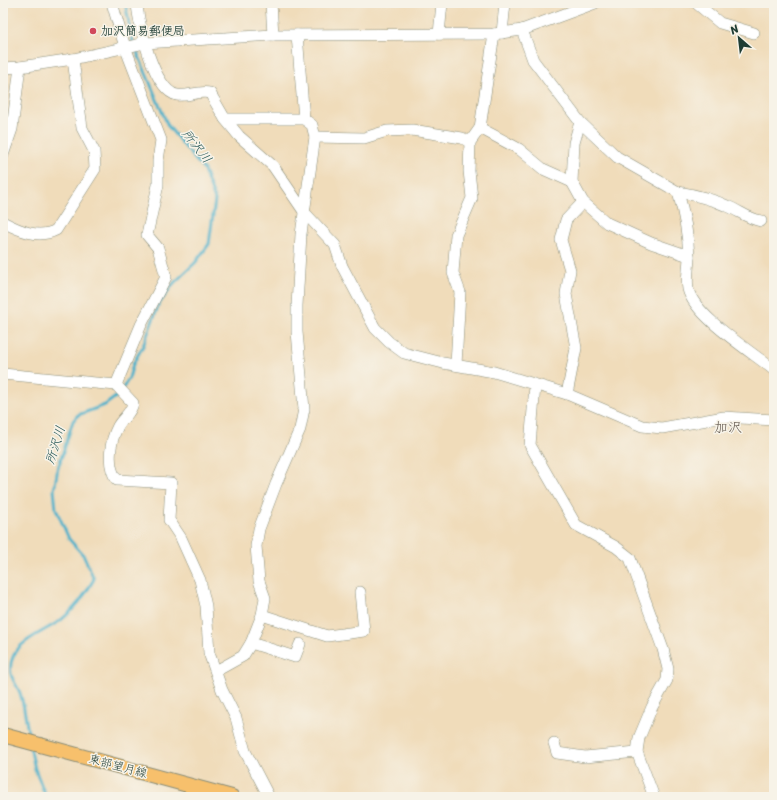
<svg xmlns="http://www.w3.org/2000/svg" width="777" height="800" font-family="Sriracha,'Klee One',sans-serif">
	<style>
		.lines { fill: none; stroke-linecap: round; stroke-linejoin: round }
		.stream { stroke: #4bb1ca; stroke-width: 3 }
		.minor-casing { stroke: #888c77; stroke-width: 12 }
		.major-casing { stroke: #888c77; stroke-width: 16 }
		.minor { stroke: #fff; stroke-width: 11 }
		.major { stroke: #f7c06c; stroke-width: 14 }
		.poi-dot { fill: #d1495b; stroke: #f7f3e8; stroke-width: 1.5 }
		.labels { text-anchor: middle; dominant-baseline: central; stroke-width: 3; stroke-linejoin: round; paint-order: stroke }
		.poi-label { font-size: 12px; font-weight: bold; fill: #1f3d34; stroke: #f7f3e8; text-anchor: start }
		.street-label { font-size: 12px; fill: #1f3d34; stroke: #f7f3e8 }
		.water-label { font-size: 13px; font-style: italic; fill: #2a5a5a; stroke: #f7f3e8 }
		.quarter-label { font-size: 14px; fill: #645a50; stroke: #f7f3e8 }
	</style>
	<rect width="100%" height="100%" fill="#f7f3e8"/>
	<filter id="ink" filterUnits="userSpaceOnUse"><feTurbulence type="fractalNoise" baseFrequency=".025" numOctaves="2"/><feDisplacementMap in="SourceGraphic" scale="8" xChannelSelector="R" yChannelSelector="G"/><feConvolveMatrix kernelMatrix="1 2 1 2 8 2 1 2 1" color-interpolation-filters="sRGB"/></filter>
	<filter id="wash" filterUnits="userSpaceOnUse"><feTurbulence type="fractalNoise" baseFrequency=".012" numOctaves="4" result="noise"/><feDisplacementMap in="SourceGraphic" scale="16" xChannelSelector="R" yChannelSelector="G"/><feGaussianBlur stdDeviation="0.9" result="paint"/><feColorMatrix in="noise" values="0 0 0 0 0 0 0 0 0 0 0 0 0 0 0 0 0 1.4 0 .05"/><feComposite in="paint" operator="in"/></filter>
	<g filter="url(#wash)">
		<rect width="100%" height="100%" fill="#f0dcba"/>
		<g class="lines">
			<g class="stream">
				<path d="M125 3 133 42"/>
				<path d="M123 388 129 378 133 364 143 346 159 304 174 283 195 263 209 244 215 200 204 170 168 126 135 47"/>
				<path d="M29 738C26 722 25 708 20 693 18 687 12 680 11 674 6 643 42 634 61 620 75 609 86 594 94 579L84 556 69 539 56 509 54 490 58 468 73 421 78 415 105 405 121 393"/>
				<path d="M30 747 35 769 46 797"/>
			</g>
		</g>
	</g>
	<g filter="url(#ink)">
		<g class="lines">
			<g class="minor-casing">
				<g id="minor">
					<path d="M112 3 125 47 161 140 158 161V185L147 235 158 248 166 277 141 325 116 385"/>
					<path d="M137 3C138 23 154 91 177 95 188 97 199 90 210 93L225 119H304L312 125 315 137 301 234 297 306V332L304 409 300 429 276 484 259 529 256 546 259 581 265 598 262 615 251 643 243 656 216 671"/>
					<path d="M271 3 273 35"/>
					<path d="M696 3 720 23 754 33"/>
					<path d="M522 30 533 60 580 122 617 157 678 192C684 213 688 234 689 256 689 266 686 279 688 289 694 316 752 352 774 370"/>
					<path d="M502 33 505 3"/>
					<path d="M439 34 442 3"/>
					<path d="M297 35 304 119"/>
					<path d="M3 68 20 67 73 59 145 43 273 35 494 34 522 30 595 3"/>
					<path d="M225 119 239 136 273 166 305 213 335 245 342 266 375 328 389 342 404 353 443 363 494 372 567 394 642 426 662 428 724 417 774 420"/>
					<path d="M580 122 574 143 572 182 583 202 607 223 651 243 689 256"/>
					<path d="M480 128 519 149 543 169 572 182"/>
					<path d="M315 137 364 138 387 131 412 130 462 138 470 142"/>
					<path d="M3 155 12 129 20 67"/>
					<path d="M678 192C696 195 710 198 727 206 740 211 746 218 761 221"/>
					<path d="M3 222C20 231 39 239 56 230L95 169 94 151 82 128 73 59"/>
					<path d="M456 365 460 292 453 273 456 235 472 198 469 171 470 142 480 128 494 34"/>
					<path d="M3 374 116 385 133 403C131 414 123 417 118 426 110 441 106 466 117 480L171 483 169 520 181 538 200 580 206 606 209 653 222 690 236 718 245 751 269 797"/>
					<path d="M535 386 530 445 576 525 616 547 630 558 663 649 668 669 667 680 652 707 639 738 637 752 654 797"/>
					<path d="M567 394 576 348 566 294 570 270 561 240 566 220 583 202"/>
					<path d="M262 615 327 636 364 631 360 592"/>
					<path d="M251 643 295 657 300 644"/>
					<path d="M554 743 557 753 585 757 637 752"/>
				</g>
			</g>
			<g class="major-casing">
				<path id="major" d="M3 735 232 797"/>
			</g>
			<use href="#minor" class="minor"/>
			<use href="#major" class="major"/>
		</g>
	</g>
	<circle class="poi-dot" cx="93" cy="31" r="4"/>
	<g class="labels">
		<g class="poi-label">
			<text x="101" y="31">加沢簡易郵便局</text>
		</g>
		<g class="street-label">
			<text transform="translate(118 766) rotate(15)">東部望月線</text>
		</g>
		<g class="water-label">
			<text transform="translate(197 146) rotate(52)">所沢川</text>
			<text transform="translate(55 445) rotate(-73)">所沢川</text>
		</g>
		<g class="quarter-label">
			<text x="728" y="427">加沢</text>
		</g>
	</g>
	<rect width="777" height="800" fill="none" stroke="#f7f3e8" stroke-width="16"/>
	<g transform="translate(739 38) rotate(332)" stroke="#f7f3e8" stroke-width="3" paint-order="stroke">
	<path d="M0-3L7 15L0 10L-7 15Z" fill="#1f3d34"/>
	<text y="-6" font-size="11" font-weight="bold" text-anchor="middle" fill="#1f3d34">N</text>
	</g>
</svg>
